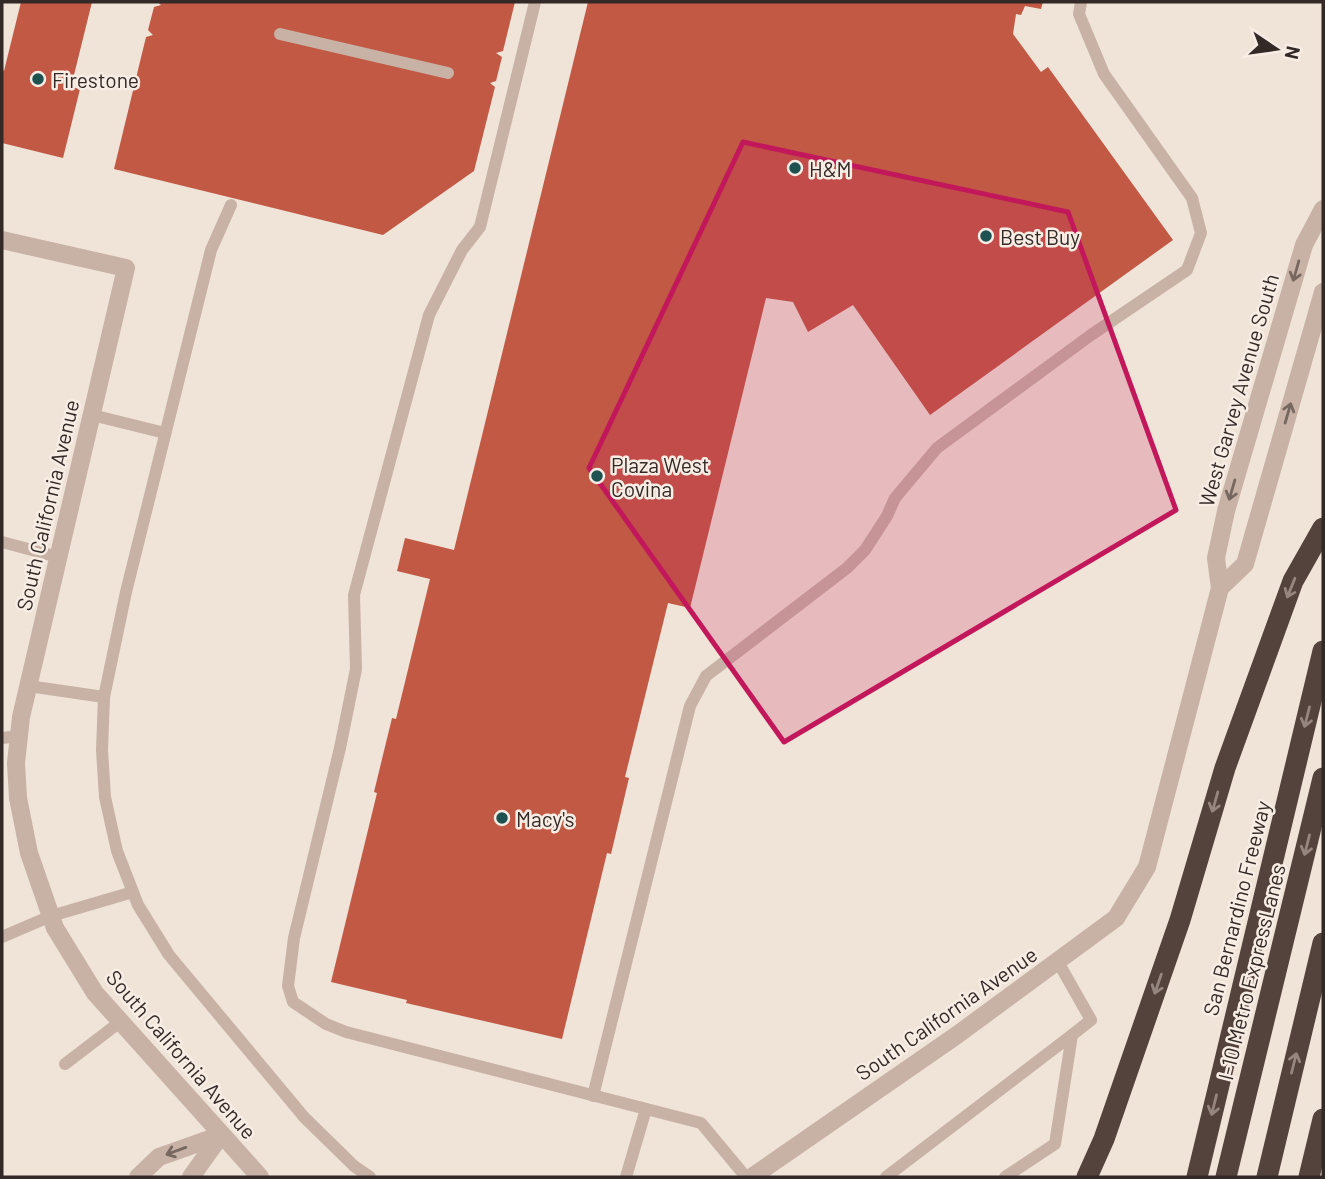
<svg xmlns="http://www.w3.org/2000/svg" width="1325" height="1179" font-family="Barlow,sans-serif">
	<style>
		.building { fill: #c15945 }
		.lines { fill: none; stroke-linecap: round; stroke-linejoin: round }
		.service { stroke: #c7b2a5; stroke-width: 12 }
		.minor { stroke: #c7b2a5; stroke-width: 18 }
		.motorway { stroke: #54423d; stroke-width: 21 }
		.oneway { stroke: #76675f }
		.oneway2 { stroke: #968680 }
		.marked { fill: #c2185b; fill-opacity: 0.2; stroke: #c2185b; stroke-width: 5; stroke-linejoin: round }
		.poi-dot { fill: #1d5251; stroke: #f8ede4; stroke-width: 2.5 }
		.labels { text-anchor: middle; dominant-baseline: central; stroke-width: 5; stroke-linejoin: round; paint-order: stroke }
		.poi-label { font-size: 21px; fill: #332926; stroke: #f8ede4; text-anchor: start }
		.street-label { font-size: 21px; fill: #332926; stroke: #f8ede4 }
	</style>
	<rect width="100%" height="100%" fill="#f0e3d8"/>
	<g class="building">
		<path d="M21 2H92L71 87 80 89 63 158 2 143V70L4 71Z"/>
		<path d="M158 2H515L503 51 496 53 502 57 496 81 490 83 495 87 474 171 383 235 114 169 146 37 153 35 148 30 154 7 161 5Z"/>
		<path d="M588 2H1043L1041 9 1025 6 1021 15 1016 14 1013 34 1041 72 1048 67 1173 240 930 415 853 305 808 332 793 302 766 298 690 608 668 603 625 777 629 778 611 854 607 853 562 1039 406 1003 407 1000 331 982 377 793 374 792 392 718 396 719 430 579 397 571 405 538 454 550Z"/>
	</g>
	<g class="lines">
		<g class="service">
			<path d="M535 2 480 227 462 250 429 315 354 595 356 669 340 748 294 938 288 986 293 1002 326 1024 346 1032 701 1123 746 1177"/>
			<path d="M280 34 448 73"/>
			<path d="M231 205 211 250 126 592 104 697 102 750 105 797 117 851 138 905 169 955 304 1117 354 1166 370 1177"/>
			<path d="M92 415 165 433"/>
			<path d="M2 542 58 557"/>
			<path d="M28 686 104 697"/>
			<path d="M2 738 19 736"/>
			<path d="M2 937 51 916 133 892"/>
			<path d="M1058 962 1091 1020 1072 1035"/>
			<path d="M65 1064 120 1022"/>
			<path d="M593 1096 690 706 706 676 847 568 865 550 887 516 895 498 937 448 1091 335 1187 270 1201 233 1192 198 1104 74 1079 14 1081 2"/>
			<path d="M626 1177 646 1109"/>
			<path d="M886 1177 1072 1035 1055 1144 1005 1177"/>
		</g>
		<g class="minor">
			<path d="M2 240 126 268 21 717 16 763 18 798 29 853 55 928 95 993 260 1177"/>
			<path d="M1220 588 1245 564 1323 292"/>
			<path d="M138 1177 159 1157 221 1135"/>
			<path d="M191 1177 221 1135"/>
			<path d="M752 1177 957 1035 1116 918 1147 867 1220 588 1216 558 1226 511 1304 245 1323 209"/>
		</g>
		<g class="motorway">
			<path d="M1087 1177 1104 1139 1180 920 1225 768 1293 581 1323 528"/>
			<path d="M1197 1177 1323 651"/>
			<path d="M1226 1177 1323 778"/>
			<path d="M1267 1177 1323 943"/>
			<path d="M1309 1177 1323 1119"/>
		</g>
	</g>
	<defs><path id="oneway-shaft" d="M-6 0H5M1.5-3L5.5 0L1.5 3" fill="none" stroke-width="1.6" stroke-linecap="round" stroke-linejoin="round" transform="scale(1.75)"/></defs>
	<g class="oneway">
		<use href="#oneway-shaft" transform="translate(1296 271) rotate(106)"/>
		<use href="#oneway-shaft" transform="translate(1288 413) rotate(-74)"/>
		<use href="#oneway-shaft" transform="translate(1232 490) rotate(106)"/>
		<use href="#oneway-shaft" transform="translate(176 1151) rotate(160)"/>
	</g>
	<g class="oneway2">
		<use href="#oneway-shaft" transform="translate(1291 588) rotate(112)"/>
		<use href="#oneway-shaft" transform="translate(1307 717) rotate(104)"/>
		<use href="#oneway-shaft" transform="translate(1215 802) rotate(106)"/>
		<use href="#oneway-shaft" transform="translate(1307 845) rotate(104)"/>
		<use href="#oneway-shaft" transform="translate(1158 984) rotate(109)"/>
		<use href="#oneway-shaft" transform="translate(1294 1063) rotate(-76)"/>
		<use href="#oneway-shaft" transform="translate(1214 1105) rotate(104)"/>
	</g>
	<path class="marked" d="M743 142 1068 212 1176 510 784 742 589 468Z"/>
	<g class="poi-dot">
		<circle cx="38" cy="79" r="7"/>
		<circle cx="795" cy="168" r="7"/>
		<circle cx="986" cy="236" r="7"/>
		<circle cx="597" cy="476" r="7"/>
		<circle cx="502" cy="818" r="7"/>
	</g>
	<g class="labels">
		<g class="poi-label">
			<text x="52" y="79">Firestone</text>
			<text x="809" y="168">H&amp;M</text>
			<text x="1000" y="236">Best Buy</text>
			<text x="611" y="464">Plaza West<tspan x="611" dy="24">Covina</tspan></text>
			<text x="516" y="818">Macy's</text>
		</g>
		<g class="street-label">
			<text transform="translate(1238 390) rotate(-74)">West Garvey Avenue South</text>
			<text transform="translate(47 505) rotate(-77)">South California Avenue</text>
			<text transform="translate(1236 908) rotate(-76)">San Bernardino Freeway</text>
			<text transform="translate(1251 972) rotate(-76)">I-10 Metro ExpressLanes</text>
			<text transform="translate(946 1013) rotate(-35)">South California Avenue</text>
			<text transform="translate(182 1054) rotate(49)">South California Avenue</text>
		</g>
	</g>
	<rect width="1325" height="1179" fill="none" stroke="#332926" stroke-width="7"/>
	<g transform="translate(1276 49) rotate(103)" stroke="#f8ede4" stroke-width="5" paint-order="stroke">
	<path d="M0-5L12 26L0 18L-12 26Z" fill="#332926"/>
	<text y="-10" font-size="19" font-weight="bold" text-anchor="middle" fill="#332926">N</text>
	</g>
</svg>
